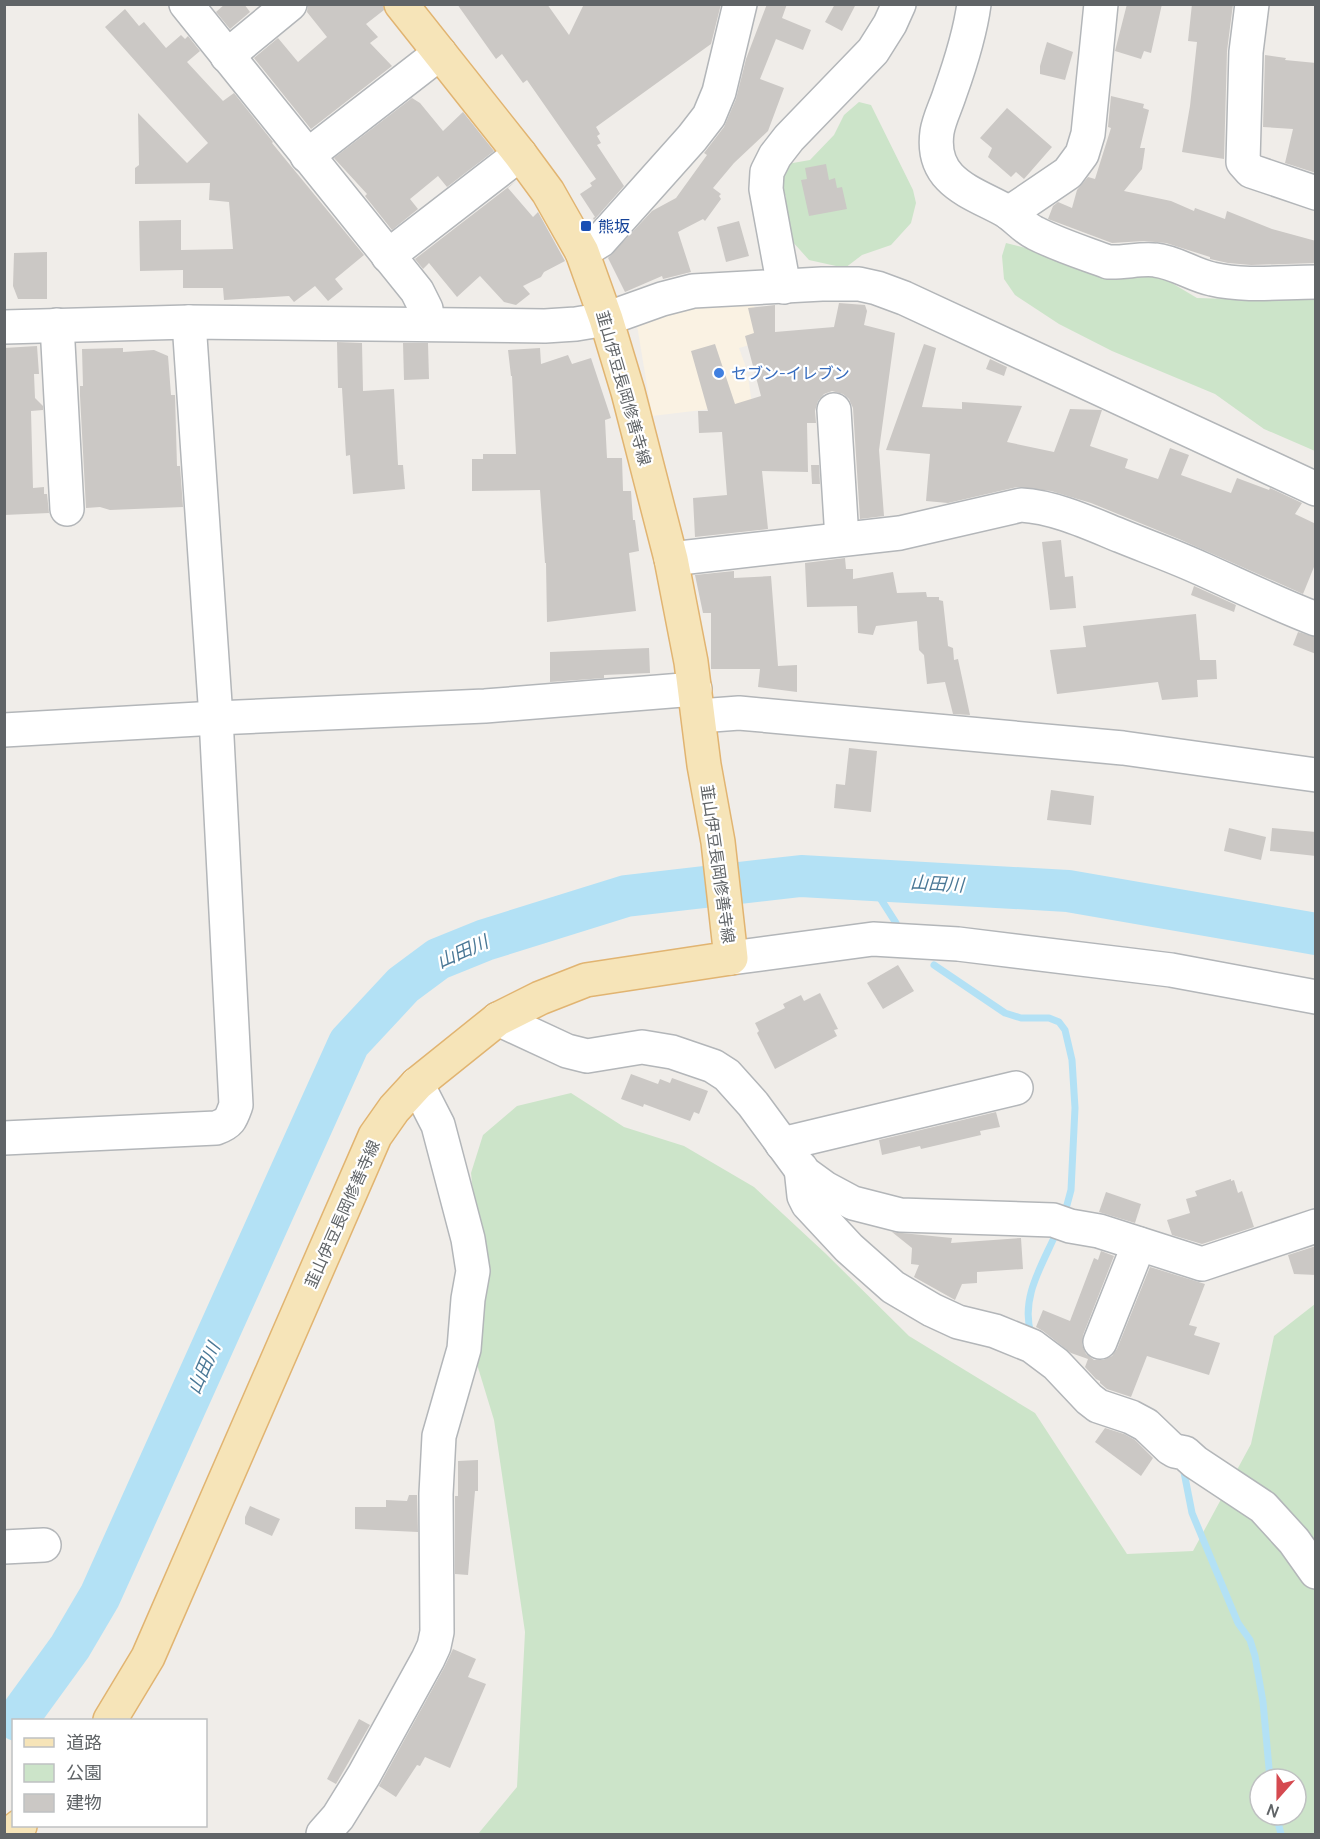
<svg xmlns="http://www.w3.org/2000/svg" width="1320" height="1839" font-family="Manrope,'Noto Sans JP',sans-serif">
	<style>
		.commercial { fill: #faf2e3 }
		.green { fill: #cce4c9; fill-rule: evenodd }
		.lines { fill: none; stroke-linecap: round; stroke-linejoin: round }
		.stream { stroke: #b3e1f5; stroke-width: 7 }
		.river { stroke: #b3e1f5; stroke-width: 42 }
		.building { fill: #cbc8c5 }
		.minor-casing { stroke: #b3b6b9; stroke-width: 36 }
		.major-casing { stroke: #e1b471; stroke-width: 36 }
		.minor { stroke: #fff; stroke-width: 33 }
		.major { stroke: #f6e4b8; stroke-width: 33 }
		.transit-dot { fill: #1a4fb4; stroke: #fff; stroke-width: 2 }
		.shop-dot { fill: #3f7fe0; stroke: #fff; stroke-width: 2 }
		.labels { text-anchor: middle; dominant-baseline: central; stroke-width: 4.5; stroke-linejoin: round; paint-order: stroke }
		.transit-label { font-size: 16px; fill: #164399; stroke: #fff; text-anchor: start }
		.shop-label { font-size: 16px; fill: #366cbe; stroke: #fff; text-anchor: start }
		.street-label { font-size: 16px; fill: #606467; stroke: #fff }
		.water-label { font-size: 18px; font-style: italic; fill: #4a7896; stroke: #fff }
	</style>
	<rect width="100%" height="100%" fill="#f0ede9"/>
	<path class="commercial" d="M752 297 763 341 739 348 747 370 752 404 652 416 636 319 695 299Z"/>
	<g class="green">
		<path d="M859 102 871 105 913 190 916 203 911 223 891 245 862 255 845 268 809 260 792 241 784 211 786 197 779 180 787 164 810 160 834 135 844 115Z"/>
		<path d="M1006 243 1030 249 1082 267 1121 276H1160L1197 298 1265 300 1293 297 1315 300V451L1264 429 1215 394 1112 351 1059 324 1015 295 1004 279 1002 256Z"/>
		<path d="M571 1093 624 1127 684 1146 754 1187 825 1253 909 1336 1035 1413 1127 1554 1193 1551 1251 1444 1274 1336 1315 1304V1834H478L517 1787 525 1632 494 1420 476 1361 482 1282 471 1173 483 1135 517 1106ZM1260 1779H1296V1815H1260Z"/>
	</g>
	<g class="lines">
		<g class="stream">
			<path d="M868 879 896 923"/>
			<path d="M934 965 1005 1013 1021 1018H1049L1059 1022 1065 1030 1072 1060 1075 1108 1071 1190 1064 1216"/>
			<path d="M1031 1334C1020 1297 1043 1264 1057 1231"/>
			<path d="M1183 1467 1192 1513 1238 1623 1250 1640 1255 1656 1263 1702 1270 1779"/>
			<path d="M1276 1815 1281 1834"/>
		</g>
		<path class="river" d="M17 1720 70 1647 100 1596 349 1043 403 985 438 959 485 940 626 896 801 876 1068 891 1316 934"/>
	</g>
	<g class="building">
		<path d="M225 4H244L250 12 230 29 216 12Z"/>
		<path d="M308 4H383L384 10 366 24 378 37 370 43 392 66 311 129 254 58 278 38 298 62 327 37 307 12Z"/>
		<path d="M457 4H547L569 35 584 4H721L711 44 596 127 600 134 597 136 601 143 597 145 624 186 594 220 593 218 595 217 580 194 592 186 590 183 596 179 527 80 523 83 502 54 496 59Z"/>
		<path d="M767 4H787L782 18 811 30 803 50 776 39 760 79 784 88 768 131 734 163 713 188 721 194 719 196 721 199 705 221 703 219 678 232 691 272 663 279 662 276 625 292 608 258 652 211 676 198 707 155 704 153 724 127 736 99 746 59Z"/>
		<path d="M835 4H856L842 31 825 22Z"/>
		<path d="M1127 4H1162L1151 53 1144 51 1141 59 1115 51Z"/>
		<path d="M1192 4H1233L1227 51 1224 159 1182 152 1190 106 1197 42 1188 41Z"/>
		<path d="M125 9 139 26 144 22 166 48 181 35 185 39 188 36 200 51 187 62 223 101 234 93 273 142 272 143 364 255 335 279 343 289 328 301 315 286 294 302 289 296 224 300 223 288H183V270L140 271 139 221 181 220V250L233 249 229 202 209 200 210 183 135 184V168L139 165 138 113 187 163 208 143 105 27Z"/>
		<path d="M1047 42 1073 52 1065 80 1040 74V66Z"/>
		<path d="M1265 55 1286 58 1285 60 1316 63V173L1285 163 1293 129 1263 127Z"/>
		<path d="M1111 96 1144 104 1143 108 1149 110 1140 148H1145L1142 169 1124 191 1171 201 1194 211 1195 208 1225 219 1227 211 1272 229 1316 241V263L1251 265 1228 263 1210 259V257L1166 243 1144 241 1112 243 1048 219 1053 206 1058 202 1072 208 1077 190 1088 177 1095 179 1111 128 1108 127Z"/>
		<path d="M412 98 420 103 443 131 463 112 494 151 447 187 438 176 410 199 418 209 392 230 365 196 367 194 334 158Z"/>
		<path d="M1007 108 1052 147 1024 179 1016 172 1011 177 988 157 992 148 980 138Z"/>
		<path d="M826 164 829 180 835 178 837 188 842 187 847 209 809 216 801 180 807 179 805 168Z"/>
		<path d="M516 181 508 188 533 217 538 212 565 261 544 272 541 277 523 286 530 294 516 305 504 302 480 276 457 297 429 263 423 269 415 259Z"/>
		<path d="M739 221 749 256 726 262 717 227Z"/>
		<path d="M47 252V299H18L13 286 14 253Z"/>
		<path d="M839 303 865 305 867 311 864 325 895 333 879 450 884 516 860 519 853 408 849 399 843 394 832 391 824 394 818 401 815 411 816 423H807L808 472 762 471 768 529 695 537 693 498 727 495 722 432 699 433 698 411H708L691 351 715 344 735 404 761 396 745 336 754 333 748 308 775 305V332L834 327Z"/>
		<path d="M337 342 362 343 363 391 394 389 398 465H403L405 489 353 494 350 455 346 456 342 388H338Z"/>
		<path d="M403 343H428L429 379 404 380Z"/>
		<path d="M924 344 936 348 922 407 962 409V402L1022 406 1007 442 1054 452 1070 409 1102 410 1090 446 1128 459 1125 468 1158 479 1170 448 1189 455 1181 475 1231 493 1237 478 1269 490 1270 488 1302 503 1295 514 1316 524V562L1303 594 1179 539 1091 503 1051 491 1017 487 948 503 926 501 930 454 886 450Z"/>
		<path d="M37 346 39 374H34L35 398 43 406V410L31 411 33 488 44 487V494H47L49 513 4 515V348Z"/>
		<path d="M123 348V352L154 350 168 356 171 395H175L177 466H180L183 507 110 510 100 507 86 508 80 396V386H83L82 349Z"/>
		<path d="M540 348 541 364 568 355 572 364 591 358 611 418 605 420 607 458H622L623 491H631L633 520H635L639 551 629 553 636 611 547 622 546 563H545L540 490 472 491V459H483V454H516L512 376H511L508 350Z"/>
		<path d="M990 359 1007 367 1004 376 986 369Z"/>
		<path d="M811 465H819L820 484H812Z"/>
		<path d="M1061 540 1065 577 1073 576 1076 608 1050 610 1042 542Z"/>
		<path d="M845 558 846 569H853V579L893 572 897 593 926 592 927 597H939V600L943 601 948 646 953 648 954 660 958 659 970 715 953 714 945 682 927 684 924 655 919 650 917 621 876 626 873 635 858 633 857 606 807 607 805 563Z"/>
		<path d="M734 571V578L771 576 778 666 797 665V692L758 687 760 669H711V613H703L695 575Z"/>
		<path d="M1194 586 1236 605 1234 612 1191 595Z"/>
		<path d="M1196 614 1200 660H1216L1217 679 1197 680 1198 697 1162 700 1158 682 1057 694 1050 650 1086 647 1083 626Z"/>
		<path d="M1298 632 1316 637V654L1293 645Z"/>
		<path d="M649 648 650 673 604 675V678L550 682V652Z"/>
		<path d="M849 748 877 751 871 812 834 808 836 784 845 785Z"/>
		<path d="M1051 790 1094 796 1091 825 1047 820Z"/>
		<path d="M1229 828 1266 837 1261 860 1224 851Z"/>
		<path d="M1272 828 1316 832V856L1270 851Z"/>
		<path d="M898 965 914 991 883 1009 867 983Z"/>
		<path d="M820 993 838 1029 834 1030 837 1036 775 1069 757 1033 759 1031 755 1023 785 1008 783 1004 801 995 804 1001Z"/>
		<path d="M631 1074 658 1084 660 1079 670 1083 672 1078 708 1091 699 1114 694 1112 690 1121 644 1104 643 1107 621 1099Z"/>
		<path d="M996 1112 1000 1127 980 1131 981 1135 921 1149 920 1146 882 1155 879 1140Z"/>
		<path d="M1231 1179V1181L1234 1180 1238 1193 1242 1191 1254 1227 1202 1244 1172 1235 1167 1220 1190 1213 1186 1199 1197 1196 1195 1191Z"/>
		<path d="M1106 1192 1141 1204 1135 1223 1099 1212Z"/>
		<path d="M892 1232 952 1238 951 1243 1021 1238 1023 1269 977 1272V1283L962 1284 955 1300 914 1277 919 1265 911 1264 912 1248Z"/>
		<path d="M1316 1246V1275L1294 1274 1288 1255Z"/>
		<path d="M1101 1251 1114 1256 1083 1335 1082 1345 1086 1354 1094 1360H1103L1112 1356 1117 1349 1150 1267 1205 1284 1189 1325 1197 1327 1194 1335 1220 1343 1209 1375 1147 1356 1131 1397 1107 1389 1100 1383V1381L1096 1379 1085 1367 1088 1359 1071 1353 1043 1331 1036 1327 1043 1310 1070 1321 1094 1258 1098 1260Z"/>
		<path d="M1105 1428 1124 1434 1135 1440 1153 1458 1141 1476 1095 1442Z"/>
		<path d="M478 1460V1491H475L468 1575 455 1574V1496H458V1461Z"/>
		<path d="M409 1495H417L418 1532 355 1529V1507H386V1500L407 1501Z"/>
		<path d="M250 1506 280 1519 272 1536 245 1524V1517Z"/>
		<path d="M453 1649 476 1659 468 1677 486 1684 450 1768 425 1757 420 1766 417 1765 396 1797 379 1786 444 1668Z"/>
		<path d="M359 1719 370 1725 336 1784 327 1779Z"/>
	</g>
	<g class="lines">
		<g class="minor-casing">
			<g id="minor">
				<path d="M186 4 417 291 426 309 428 324"/>
				<path d="M974 4C970 34 960 65 950 93 946 106 939 119 937 132 930 182 972 192 1006 211 1017 218 1024 228 1035 233 1058 245 1084 253 1108 262 1124 263 1141 258 1155 260 1175 262 1193 275 1212 279 1246 287 1282 282 1316 282"/>
				<path d="M1252 4 1246 52 1243 162 1251 171 1316 193"/>
				<path d="M227 56 290 4"/>
				<path d="M307 156 440 53"/>
				<path d="M1009 213 1068 173 1082 154 1088 134 1101 4"/>
				<path d="M582 252 600 241 692 138 709 116 719 92 740 4"/>
				<path d="M388 256 520 154"/>
				<path d="M784 287 766 189 767 172 775 156 789 138 873 51 890 24 899 4"/>
				<path d="M57 325 67 509"/>
				<path d="M4 327 189 322 545 326 576 324 606 319 662 299 693 291 822 284H859L877 288 904 298 1316 489"/>
				<path d="M834 410 842 539"/>
				<path d="M671 559 900 533 1021 505C1055 507 1089 523 1121 536 1148 547 1176 557 1202 569 1240 586 1277 604 1316 619"/>
				<path d="M699 716 739 713 1123 748 1316 775"/>
				<path d="M4 730 216 718 485 706 695 689"/>
				<path d="M731 958 873 939 958 944 1171 970 1316 997"/>
				<path d="M498 1019 567 1051 587 1056 642 1047 672 1052 713 1066 727 1075 753 1104 803 1172 825 1188 853 1203 900 1215 1053 1220 1070 1226 1099 1231 1202 1264 1316 1226"/>
				<path d="M4 1138 216 1128C230 1123 231 1119 236 1105L216 718 189 322"/>
				<path d="M782 1144 1016 1088"/>
				<path d="M801 1168 804 1196 808 1204 849 1248 893 1287 932 1310 958 1322 995 1331 1032 1346 1056 1364 1089 1399 1098 1406 1131 1417 1146 1425 1170 1448 1175 1451 1185 1453 1195 1462 1263 1507 1294 1541 1316 1572"/>
				<path d="M1100 1342 1139 1244"/>
				<path d="M4 1547 44 1545"/>
				<path d="M323 1834 338 1817 364 1775 428 1659 434 1646 437 1632 436 1494 439 1436 464 1349 468 1299 473 1271 468 1239 438 1125 417 1084"/>
			</g>
		</g>
		<g class="major-casing">
			<g id="major">
				<path d="M110 1720 148 1657 375 1136 394 1109 417 1084 498 1019 540 998 586 980 731 958 718 842 704 765 691 662 671 559 628 392 606 319 582 252 548 192 520 154 401 4"/>
				<path d="M10 1834 20 1826"/>
			</g>
		</g>
		<use href="#minor" class="minor"/>
		<use href="#major" class="major"/>
	</g>
	<rect class="transit-dot" x="580" y="220" width="12" height="12" rx="3"/>
	<circle class="shop-dot" cx="719" cy="373" r="6"/>
	<g class="labels">
		<g class="transit-label">
			<text x="598" y="226">熊坂</text>
		</g>
		<g class="shop-label">
			<text x="731" y="373">セブン-イレブン</text>
		</g>
		<g class="street-label">
			<text transform="translate(624 388) rotate(74)">韮山伊豆長岡修善寺線</text>
			<text transform="translate(718 864) rotate(82)">韮山伊豆長岡修善寺線</text>
			<text transform="translate(342 1214) rotate(-66)">韮山伊豆長岡修善寺線</text>
		</g>
		<g class="water-label">
			<text transform="translate(937 883) rotate(3)">山田川</text>
			<text transform="translate(462 951) rotate(-24)">山田川</text>
			<text transform="translate(203 1368) rotate(-66)">山田川</text>
		</g>
	</g>
	<rect width="1320" height="1839" fill="none" stroke="#606467" stroke-width="12"/>
	<rect x="12" y="1719" width="195" height="108" fill="#ffffff" stroke="#bfc1c2" stroke-width="1.5"/>
	<rect x="24" y="1738" width="30" height="9" fill="#f6e4b8" stroke="#bfc1c2" stroke-width="1.5"/>
	<text x="66" y="1749" font-size="18" fill="#606467">道路</text>
	<rect x="24" y="1764" width="30" height="18" fill="#cce4c9" stroke="#bfc1c2" stroke-width="1.5"/>
	<text x="66" y="1779" font-size="18" fill="#606467">公園</text>
	<rect x="24" y="1794" width="30" height="18" fill="#cbc8c5" stroke="#bfc1c2" stroke-width="1.5"/>
	<text x="66" y="1809" font-size="18" fill="#606467">建物</text>
	<g transform="translate(1278 1797) rotate(201)"><circle r="28" fill="#ffffff" stroke="#bfc1c2" stroke-width="1.5"/>
	<path d="M0-4.5L10 22L0 15L-10 22Z" fill="#d54a50"/>
	<text y="-9" font-size="16" font-weight="bold" text-anchor="middle" fill="#606467">N</text>
	</g>
</svg>
